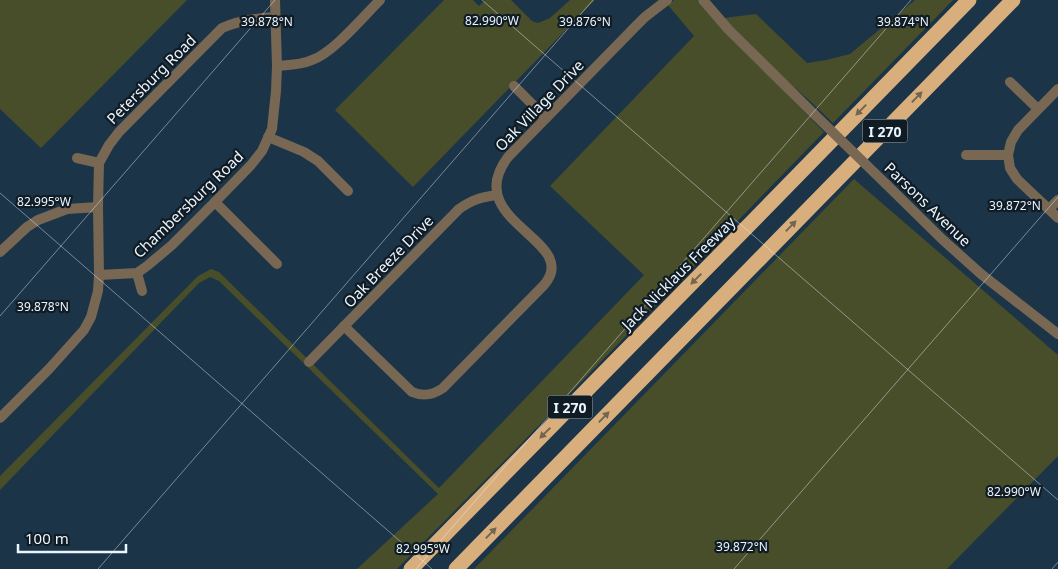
<svg xmlns="http://www.w3.org/2000/svg" width="1058" height="569" font-family="'Noto Sans',sans-serif">
	<style>
		.green { fill: #494e2a }
		.lines { fill: none; stroke-linecap: round; stroke-linejoin: round }
		.minor { stroke: #786753; stroke-width: 10 }
		.highway { stroke: #d8af7c; stroke-width: 15 }
		.minor-bridge { stroke: #786753; stroke-width: 10 }
		.oneway { fill: #746550 }
		.ticks { fill: none; stroke: #e9f5ff; stroke-width: 1; stroke-opacity: 0.45 }
		.labels { text-anchor: middle; dominant-baseline: central; stroke-width: 4.5; stroke-linejoin: round; paint-order: stroke }
		.shield { fill: #101b23; stroke: #a8b4bd; stroke-width: 1 }
		.shield-label { font-size: 14px; font-weight: bold; fill: #e9f5ff }
		.street-label { font-size: 15px; fill: #e9f5ff; stroke: #101b23 }
		.ticks-label { font-size: 12px; text-anchor: middle; fill: #e9f5ff; stroke: #101b23; stroke-width: 4.5; stroke-linejoin: round; paint-order: stroke }
	</style>
	<rect width="100%" height="100%" fill="#1b3447"/>
	<g class="green">
		<path d="M0 0H187L41 148 0 109Z"/>
		<path d="M444 0H473L479 6 485 0H511L532 21 538 23 550 18 570 0H595L413 187 335 110Z"/>
		<path d="M674 0H697L720 26 824 132 517 448 397 569H357L438 494 219 281 210 277 199 283 0 490V476L198 276 211 269 219 272 439 488 644 275 550 186 694 36 668 5Z"/>
		<path d="M915 0H953L833 123 811 102 787 81 724 18 756 14 807 63 826 60 850 54Z"/>
		<path d="M854 179 1058 355V456L947 569H474Z"/>
	</g>
	<g class="lines">
		<g class="minor">
			<path d="M703 0 728 29 814 114"/>
			<path d="M277 66C289 65 301 65 312 60 333 53 363 17 380 0"/>
			<path d="M1010 82 1038 109"/>
			<path d="M514 86 546 118"/>
			<path d="M1058 89 1018 130 1011 142 1008 155 1010 168 1017 179 1058 218"/>
			<path d="M268 137 304 152 318 161 348 191"/>
			<path d="M966 155H1008"/>
			<path d="M77 158 99 163"/>
			<path d="M886 184 942 239 981 274 1058 334"/>
			<path d="M215 202 277 264"/>
			<path d="M1049 209 1058 200"/>
			<path d="M0 252 27 227 38 220 67 209 98 207"/>
			<path d="M137 273 142 291"/>
			<path d="M99 275 137 273 147 266 172 245 215 202 251 165 262 151 272 129 276 91 277 66 275 0"/>
			<path d="M344 326 412 392C424 397 433 395 443 388L544 285C583 240 459 222 508 157L634 28 645 17 667 0"/>
			<path d="M309 362 459 209C472 200 481 197 497 195"/>
			<path d="M0 418 49 369 84 330 91 317 98 291 99 275 98 207 99 163 109 145 119 132 222 28C240 20 257 18 276 17"/>
		</g>
		<g class="highway">
			<path d="M411 569 752 222 969 0"/>
			<path d="M456 569 1013 0"/>
		</g>
		<path class="minor-bridge" d="M814 114 886 184"/>
	</g>
	<defs><path id="oneway-solid" d="M-6-.8H1V-3.2L6.5 0L1 3.2V.8H-6Z" transform="scale(1.25)"/></defs>
	<g class="oneway">
		<use href="#oneway-solid" transform="translate(917 97) rotate(-46)"/>
		<use href="#oneway-solid" transform="translate(861 110) rotate(134)"/>
		<use href="#oneway-solid" transform="translate(791 226) rotate(-46)"/>
		<use href="#oneway-solid" transform="translate(696 279) rotate(135)"/>
		<use href="#oneway-solid" transform="translate(604 417) rotate(-46)"/>
		<use href="#oneway-solid" transform="translate(545 433) rotate(135)"/>
		<use href="#oneway-solid" transform="translate(491 533) rotate(-46)"/>
	</g>
	<path class="ticks" d="M482 0 1058 500M0 193 432 569M0 316 275 0M98 569 593 0M416 569 911 0M734 569 1058 197M1052 569 1058 562"/>
	<g class="labels">
		<g class="shield">
			<rect x="862.5" y="119.5" width="45" height="23" rx="4"/>
			<rect x="547.5" y="395.5" width="45" height="23" rx="4"/>
		</g>
		<g class="shield-label">
			<text x="885" y="131">I 270</text>
			<text x="570" y="407">I 270</text>
		</g>
		<g class="street-label">
			<text transform="translate(151 79) rotate(-45)">Petersburg Road</text>
			<text transform="translate(539 105) rotate(-46)">Oak Village Drive</text>
			<text transform="translate(188 204) rotate(-44)">Chambersburg Road</text>
			<text transform="translate(928 204) rotate(44)">Parsons Avenue</text>
			<text transform="translate(388 261) rotate(-46)">Oak Breeze Drive</text>
			<text transform="translate(678 273) rotate(-45)">Jack Nicklaus Freeway</text>
		</g>
	</g>
	<g class="ticks-label">
		<text x="492" y="25">82.990°W</text>
		<text x="267" y="26">39.878°N</text>
		<text x="585" y="26">39.876°N</text>
		<text x="903" y="26">39.874°N</text>
		<text x="44" y="206">82.995°W</text>
		<text x="1015" y="210">39.872°N</text>
		<text x="43" y="311">39.878°N</text>
		<text x="1014" y="496">82.990°W</text>
		<text x="742" y="551">39.872°N</text>
		<text x="423" y="553">82.995°W</text>
	</g>
	<path d="M18 544v8h108v-8" fill="none" stroke="#e9f5ff" stroke-width="2.5"/>
	<text x="25" y="544" font-size="15" fill="#e9f5ff" stroke="#101b23" stroke-width="4" paint-order="stroke">100 m</text>
</svg>
